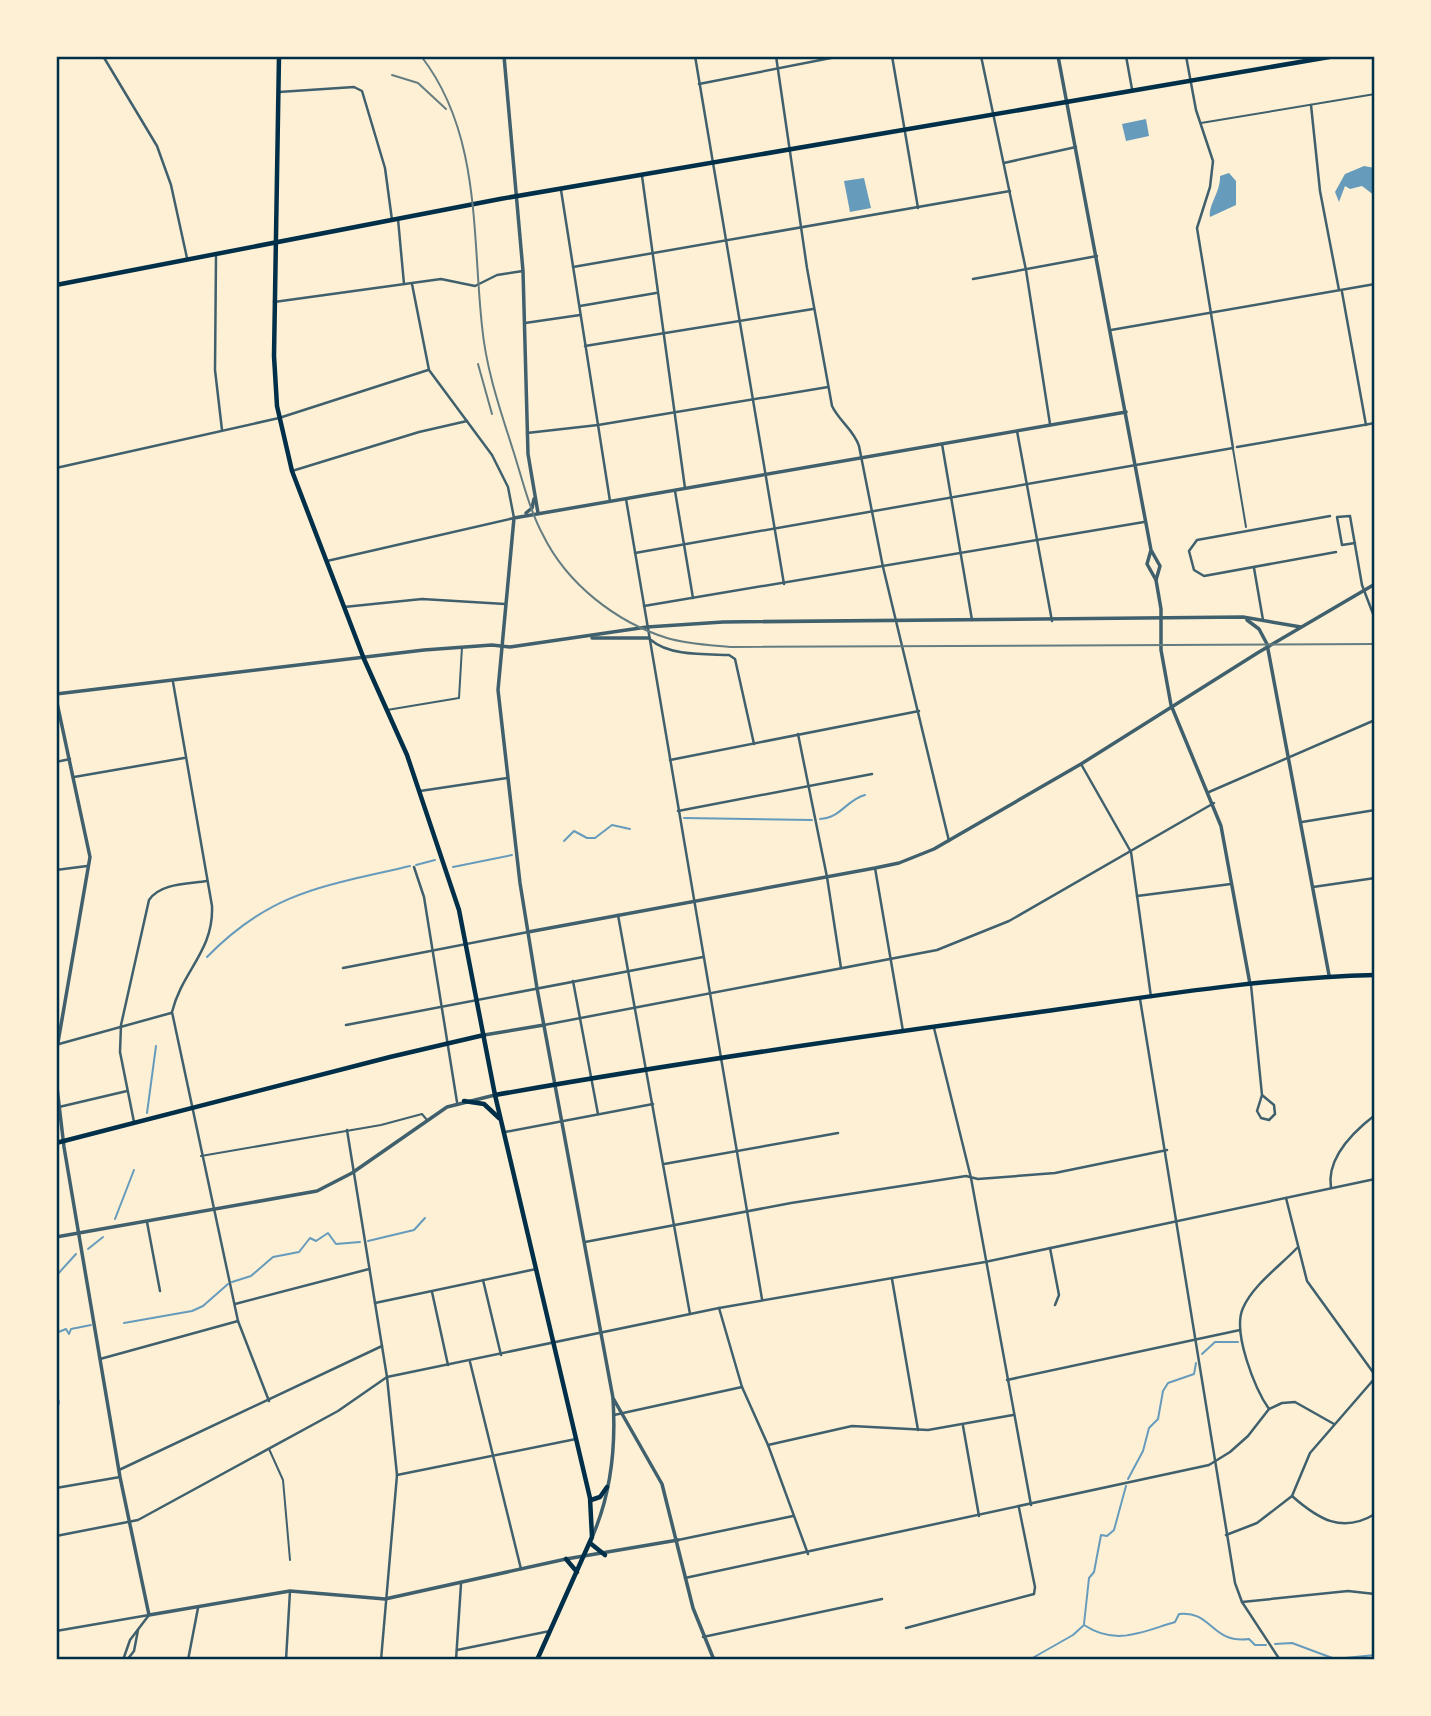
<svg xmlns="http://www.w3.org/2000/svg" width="1431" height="1716" font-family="'PT Serif',serif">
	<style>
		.water { fill: #669bbc }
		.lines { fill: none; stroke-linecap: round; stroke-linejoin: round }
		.stream { stroke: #669bbc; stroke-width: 2 }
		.service { stroke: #3f606c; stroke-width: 2 }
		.pedestrian { stroke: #3f606c; stroke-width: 2.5 }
		.minor { stroke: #3f606c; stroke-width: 2.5 }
		.tertiary { stroke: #3f606c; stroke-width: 3.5 }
		.secondary { stroke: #003049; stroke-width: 4.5 }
		.primary { stroke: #003049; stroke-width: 4.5 }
		.rail { stroke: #657d81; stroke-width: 2 }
		.neatline { fill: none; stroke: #003049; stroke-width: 2.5 }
	</style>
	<rect width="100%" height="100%" fill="#fdf0d5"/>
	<g class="water">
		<path d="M1146 119 1149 136 1126 141 1122 124Z"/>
		<path d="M1364 166 1375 168V196L1362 186 1350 189 1345 186 1339 202 1335 192 1345 174Z"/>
		<path d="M1229 173 1236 181V205L1210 217C1208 205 1221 191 1220 176Z"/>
		<path d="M864 178 871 208 850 212 844 181Z"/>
	</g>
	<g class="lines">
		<g class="stream">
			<path d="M684 818 812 820"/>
			<path d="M820 819C841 818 846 800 865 795"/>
			<path d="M564 841 574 831 587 838H595L612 825 630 829"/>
			<path d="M416 865 435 860"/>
			<path d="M453 867 512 855"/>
			<path d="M207 957C271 891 325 886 410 866"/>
			<path d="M147 1113 156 1046"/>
			<path d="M115 1219 134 1170"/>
			<path d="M368 1241 414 1230 425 1218"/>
			<path d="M88 1249 103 1237"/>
			<path d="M56 1276 76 1254"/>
			<path d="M232 1282 251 1276 273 1257 299 1252 310 1238 316 1241 328 1233 336 1244 360 1242"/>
			<path d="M124 1323 192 1311 203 1306 228 1284"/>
			<path d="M56 1333 66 1329 69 1334 71 1329 91 1325"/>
			<path d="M1202 1354 1215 1342H1238"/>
			<path d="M56 1393 59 1402 56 1415"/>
			<path d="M1128 1479 1143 1451 1149 1428 1158 1419 1163 1391 1168 1383 1194 1374 1196 1363"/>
			<path d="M1084 1624 1089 1578 1094 1572 1101 1535 1107 1536 1114 1530 1126 1486"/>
			<path d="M1275 1644 1292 1643 1335 1659 1375 1655"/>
			<path d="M1029 1660 1073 1635 1084 1625C1116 1646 1141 1632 1175 1622L1179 1614C1212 1610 1211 1644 1249 1639L1255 1645H1266"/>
		</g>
		<g class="service">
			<path d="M1201 123 1375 94"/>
			<path d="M1233 449 1246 527"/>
			<path d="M387 710 459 698 462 647"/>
			<path d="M201 1156 381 1125 422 1114 427 1120"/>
			<path d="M269 1449 283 1480 290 1560"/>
		</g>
		<g class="pedestrian">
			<path d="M1237 447 1375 423"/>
			<path d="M1330 516 1197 540 1189 551 1194 570 1204 576 1336 552"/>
		</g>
		<g class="minor">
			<path d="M103 56 157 146 171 185 187 258"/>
			<path d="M695 56 784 584"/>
			<path d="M776 56 807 268 832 406C839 421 854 430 859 446L883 567 949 841"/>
			<path d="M892 56 918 208"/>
			<path d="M981 56 1026 270 1050 424"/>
			<path d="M1126 56 1132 89"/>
			<path d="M699 84 841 56"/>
			<path d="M279 92 354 87 362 91 385 168 392 220"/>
			<path d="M1311 105 1320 191 1339 290"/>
			<path d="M1004 163 1076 147"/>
			<path d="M642 176 685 488"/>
			<path d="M561 190 610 501"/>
			<path d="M398 219 404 284"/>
			<path d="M216 256 215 370 222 430"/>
			<path d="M573 267 1010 191"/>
			<path d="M973 279 1097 256"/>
			<path d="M1342 292 1366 425"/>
			<path d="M274 302 441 279 475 286 497 275 523 271"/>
			<path d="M580 306 656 293"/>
			<path d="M525 323 580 315"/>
			<path d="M1111 330 1375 284"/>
			<path d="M585 346 813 309"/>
			<path d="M1017 431 1052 621"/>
			<path d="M527 433 598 425 828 387"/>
			<path d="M942 444 972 620"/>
			<path d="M56 468 279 418 428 370"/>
			<path d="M292 471 419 432 467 421"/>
			<path d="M675 491 693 598"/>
			<path d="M626 499 762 1299"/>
			<path d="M1355 543 1342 545 1337 517 1350 516 1362 585 1375 619"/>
			<path d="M635 553 1233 448 1197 228 1210 187 1213 161 1196 110 1186 56"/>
			<path d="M327 561 514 518 508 487 492 455 429 370 412 284"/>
			<path d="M1254 568 1263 620"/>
			<path d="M644 606 1144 522"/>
			<path d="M344 607 422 599 505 604"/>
			<path d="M651 640C669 656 706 654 729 655L735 659 754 744"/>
			<path d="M173 682 212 906C214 951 182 971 172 1012L238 1321 269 1401"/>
			<path d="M798 734 827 877 841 968"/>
			<path d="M670 760 919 711"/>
			<path d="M56 762 70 759"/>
			<path d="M1081 764 1131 852 1151 997"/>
			<path d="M74 777 184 758"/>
			<path d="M420 791 507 778"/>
			<path d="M1209 792 1375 720"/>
			<path d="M678 811 872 774"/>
			<path d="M1302 822 1375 810"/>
			<path d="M414 867 424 897 457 1102"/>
			<path d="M875 868 903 1031"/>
			<path d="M56 870 87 866"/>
			<path d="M1313 887 1375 878"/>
			<path d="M1137 896 1231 884"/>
			<path d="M618 915 690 1314"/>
			<path d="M343 968 528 932"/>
			<path d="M573 981 598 1114"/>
			<path d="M1251 985 1262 1095 1257 1111 1261 1118 1269 1120 1275 1114 1274 1105 1262 1095"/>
			<path d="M1140 999 1235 1583 1242 1602 1280 1660"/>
			<path d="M346 1025 703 957"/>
			<path d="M544 1025 937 950 1009 921 1214 803"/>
			<path d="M934 1028 971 1178 1031 1505"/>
			<path d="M59 1044 171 1013"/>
			<path d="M59 1107 127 1091"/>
			<path d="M134 1122 120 1052 121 1025 149 900C160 883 188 884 207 881"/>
			<path d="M347 1130 387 1377 397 1475 381 1660"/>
			<path d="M505 1132 653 1104"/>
			<path d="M664 1164 838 1133"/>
			<path d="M1331 1188C1326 1158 1353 1132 1375 1115"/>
			<path d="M1286 1198 1307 1281 1375 1375"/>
			<path d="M147 1222 160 1291"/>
			<path d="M585 1242 791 1203 966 1176 978 1179 1055 1173 1167 1150"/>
			<path d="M1050 1248 1059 1295 1055 1305"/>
			<path d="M892 1279 918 1430"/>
			<path d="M483 1280 501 1355"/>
			<path d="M432 1292 448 1365"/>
			<path d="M375 1303 536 1269"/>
			<path d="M235 1304 369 1269"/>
			<path d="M719 1308 742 1387 768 1445 808 1554"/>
			<path d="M100 1359 238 1321"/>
			<path d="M470 1362 521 1569"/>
			<path d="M1007 1380 1240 1330"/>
			<path d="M1269 1409C1255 1389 1232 1332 1243 1308 1253 1285 1280 1266 1297 1248"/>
			<path d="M614 1415 742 1387"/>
			<path d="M963 1426 979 1516"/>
			<path d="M768 1445 852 1426 928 1430 1013 1415"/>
			<path d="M119 1470 382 1346"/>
			<path d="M397 1475 576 1439"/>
			<path d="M56 1488 120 1477"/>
			<path d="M1292 1496C1318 1519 1342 1534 1375 1514"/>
			<path d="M1226 1535 1257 1523 1292 1496 1310 1453 1375 1378"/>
			<path d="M56 1536 138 1520 338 1411 387 1377 719 1308 985 1262 1375 1179"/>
			<path d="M678 1540 793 1516"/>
			<path d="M685 1578 1209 1465 1230 1452 1248 1436 1269 1409 1282 1403 1295 1402 1334 1424"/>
			<path d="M1242 1602 1348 1591 1375 1594"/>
			<path d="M906 1628 1034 1594 1035 1587 1019 1508"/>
			<path d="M56 1631 149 1615"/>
			<path d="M703 1637 882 1599"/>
			<path d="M457 1650 550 1631"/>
			<path d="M123 1660 130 1640 149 1615"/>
			<path d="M127 1660 134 1651 138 1630"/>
			<path d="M188 1660 198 1608"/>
			<path d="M286 1660 290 1591"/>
			<path d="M456 1660 461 1584"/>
			<path d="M1369 1660 1375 1659"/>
		</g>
		<g class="tertiary">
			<path d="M504 56 523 271 528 454 538 513"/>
			<path d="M1058 56 1151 550 1160 566 1156 580 1147 564 1151 550"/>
			<path d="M526 513 532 508 534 499"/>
			<path d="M1156 580 1161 609V650L1171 705 1221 826 1250 984"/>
			<path d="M1247 620 1259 629 1267 644 1329 975"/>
			<path d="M592 638H649"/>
			<path d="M56 694 424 650 492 645 510 647 647 627 723 622 1243 617 1301 627"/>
			<path d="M56 698 90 857 56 1054"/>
			<path d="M528 932 875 868 899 863 934 849 1081 764 1259 652 1375 584"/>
			<path d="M484 1035 544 1025"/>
			<path d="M56 1079 64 1147 120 1477 149 1615 290 1591 385 1599 566 1559 678 1540"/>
			<path d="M56 1237 317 1191 352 1173 447 1107 495 1095"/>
			<path d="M593 1535C611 1493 616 1445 613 1399"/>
			<path d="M714 1660 693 1608 662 1484 613 1398 537 988 520 883 498 690 514 518 1126 412"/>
		</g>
		<g class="secondary">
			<path d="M56 285 500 199 1335 56"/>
			<path d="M495 1095C669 1064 843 1039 1018 1015 1137 999 1255 978 1375 975"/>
		</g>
		<g class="primary">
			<path d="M279 56 274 356 277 406 292 471 364 659 407 755 459 910 495 1095 590 1498 592 1537 537 1660"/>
			<path d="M464 1101 484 1104 499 1118"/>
			<path d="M56 1143 390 1057 484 1035"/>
			<path d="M591 1500 600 1497 607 1487"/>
			<path d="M590 1543 605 1555"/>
			<path d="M566 1559 577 1572"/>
		</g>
		<g class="rail">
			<path d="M421 56C481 133 472 234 482 326 486 369 500 409 513 450 522 478 529 509 543 535 567 584 616 622 667 638 687 644 709 645 730 647L1375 644"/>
			<path d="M392 75 418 83 446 109"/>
			<path d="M478 364 492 414"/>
		</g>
	</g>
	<rect width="1431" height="1716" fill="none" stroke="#fdf0d5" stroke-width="116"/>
	<rect x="58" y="58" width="1315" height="1600" class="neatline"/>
</svg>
